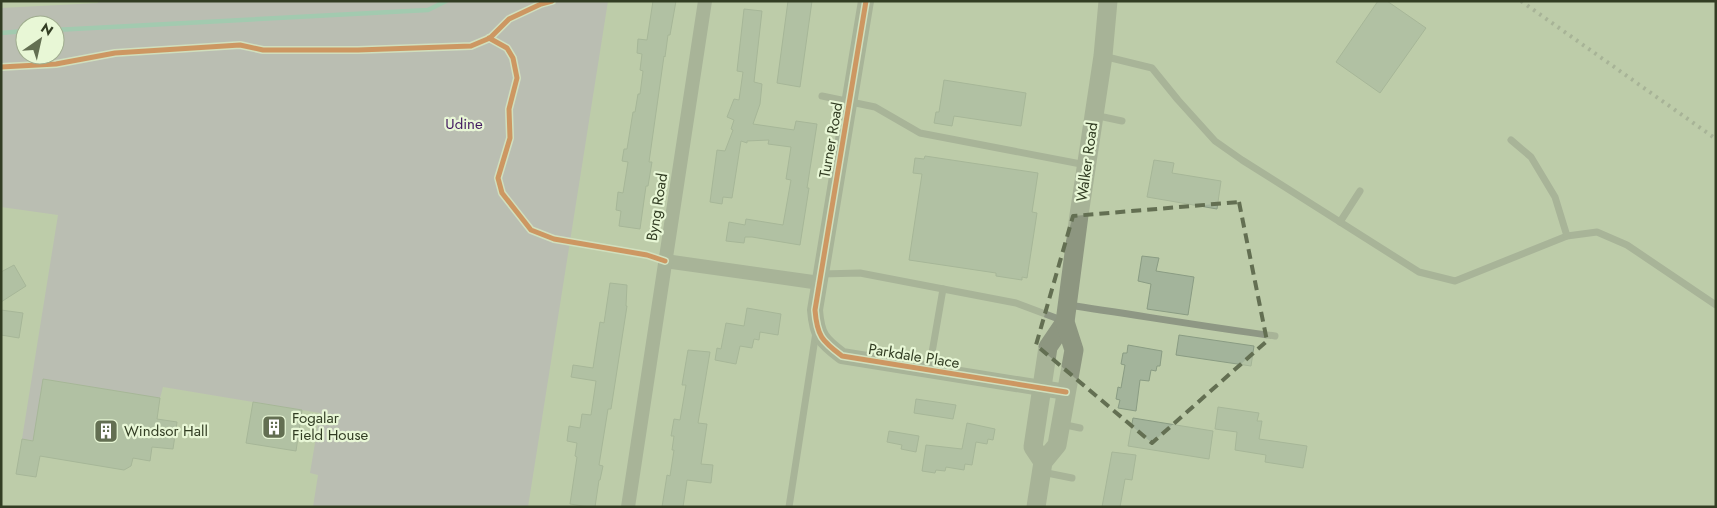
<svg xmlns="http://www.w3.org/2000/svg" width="1717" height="508" font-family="Jost,sans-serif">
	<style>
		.green { fill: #b6adbd; fill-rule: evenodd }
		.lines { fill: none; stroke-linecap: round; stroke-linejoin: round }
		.stream { stroke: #81c8b7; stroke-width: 4.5 }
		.building { fill: #a3b49b; stroke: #8a9c83 }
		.service { stroke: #8e9784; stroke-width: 7 }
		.minor { stroke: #8e9784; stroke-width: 14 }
		.tertiary { stroke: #8e9784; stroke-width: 16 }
		.secondary { stroke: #8d9680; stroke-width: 19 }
		.rail { stroke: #8d9680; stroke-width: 4; stroke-dasharray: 2.5 5; stroke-linecap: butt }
		.cycleway-casing { stroke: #e8f7d6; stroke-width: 8 }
		.cycleway { stroke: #df580d; stroke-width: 5 }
		.marked { fill: none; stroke: #636f52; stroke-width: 4; stroke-dasharray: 10 6; stroke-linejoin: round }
		.labels { text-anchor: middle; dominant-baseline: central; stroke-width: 4.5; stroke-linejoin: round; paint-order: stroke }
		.park-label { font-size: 15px; fill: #421960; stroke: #e8f7d6 }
		.street-label { font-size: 15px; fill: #323d23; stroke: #e8f7d6 }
		.poi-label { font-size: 15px; fill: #323d23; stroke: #e8f7d6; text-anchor: start }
	</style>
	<rect width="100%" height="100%" fill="#bdcca9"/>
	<path class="green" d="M98 1H608L528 507H313L318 475 310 473 320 413 163 387 160 398 44 379 33 441 22 439 58 215 1 207V8L98 3ZM25 25H55V55H25Z"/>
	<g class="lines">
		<g class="stream">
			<path d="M55 30 428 10 446 1"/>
			<path d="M1 33 25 31"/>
		</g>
	</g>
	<g class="building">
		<path d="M653 1H676L670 35H668L665 57 664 56 649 162H652L648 186H646L640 229 619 226 621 211 616 210 618 192 623 193 628 162 622 161 624 149H627L633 112H635L638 94H640L643 71 640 70 642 54 637 53 638 39 647 40Z"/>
		<path d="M788 1H812L800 87 777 83Z"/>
		<path d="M1378 1H1387L1426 28 1380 93 1336 62Z"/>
		<path d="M744 9 762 11 754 82 762 84 760 104 753 124 794 130 796 121 817 124 807 188H809L800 245 752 237H745L744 243 726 241 729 222 745 225 746 219 783 225 791 180 786 179 791 147 768 144 769 140 747 141V143L741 141 732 198 723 197 722 204 710 202 717 150 725 151 733 130 731 129 734 120 727 117 734 99 739 100 743 72 737 71Z"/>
		<path d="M944 80 1026 93 1021 126 954 116 952 126 934 123 936 112H939Z"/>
		<path d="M925 156 1038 173 1032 212 1037 213 1027 278 1022 277V280L996 276V273L909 260 922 174 913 173 915 158 924 159Z"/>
		<path d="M1154 160 1174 163 1172 173 1221 181 1217 209 1147 197Z"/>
		<path d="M1142 256 1159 258 1156 271 1194 277 1188 315 1147 309 1151 284 1138 281Z"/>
		<path d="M14 265 26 286 1 302V272Z"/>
		<path d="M610 283 627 285 626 306H627L611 409H608L599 465 603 466 600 480H599L595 507H589L570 504 577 457 575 456 577 443 567 441 569 426 580 428 582 414 591 415 596 381 571 377 572 372 573 365 593 368 600 322 604 323Z"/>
		<path d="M747 308 781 314 778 335 760 332 759 340 754 339 752 348 740 346 736 364 715 360 717 348 721 349 726 323 744 326Z"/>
		<path d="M1 310 23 313 19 338 1 335Z"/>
		<path d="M1179 335 1254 346 1251 366 1176 355Z"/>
		<path d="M1128 345 1162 351 1160 366H1157L1156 371 1151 370 1149 381 1140 380 1136 411 1118 408 1120 400 1116 399 1118 387 1121 388 1125 365 1121 364 1123 353H1127Z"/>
		<path d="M688 350 710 352 698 423 707 424 701 464 713 465 711 483 687 480 683 507H662L667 475 670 476 674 450H672L674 436H671L674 419 680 420 686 385H682Z"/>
		<path d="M43 379 160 398 157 419 177 422 173 449 152 447 150 461 133 458 131 466 124 470 40 456 36 477 16 474 22 439 33 441Z"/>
		<path d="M916 399 956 405 953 419 914 413Z"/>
		<path d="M253 402 302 410 296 451 246 443Z"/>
		<path d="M1218 407 1259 413 1257 421H1262L1259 439 1307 446 1303 468 1265 462 1266 455 1235 450 1237 432 1215 429Z"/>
		<path d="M1133 418 1213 431 1209 459 1128 446Z"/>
		<path d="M967 423 995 429 993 440 988 439 987 444 976 442 972 465 965 464 964 470 946 467 945 471 936 470 935 473 922 471 926 445 962 449Z"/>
		<path d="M889 431 919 436 916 452 901 449 902 445 887 442Z"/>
		<path d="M1112 452 1136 455 1132 480 1125 479 1120 507H1102Z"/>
	</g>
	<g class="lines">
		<g class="service">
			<path d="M1103 56 1152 68 1178 100 1215 141 1242 160 1419 272 1455 281 1567 236 1597 232 1627 245 1716 305"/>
			<path d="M822 96 875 107 920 133 1086 165"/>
			<path d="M1094 115 1122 121"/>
			<path d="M1511 140 1531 157 1555 197 1567 236"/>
			<path d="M1340 222 1360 191"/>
			<path d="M822 274 860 273 1016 303 1064 321"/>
			<path d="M1068 305C1137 315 1206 327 1275 336"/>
			<path d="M929 370 943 289"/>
			<path d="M1061 424 1080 428"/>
			<path d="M1042 472 1072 478"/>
			<path d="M789 507 816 332"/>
		</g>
		<g class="minor">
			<path d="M665 261 820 283"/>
			<path d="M628 507 705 1"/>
		</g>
		<path class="tertiary" d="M866 1 815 310C817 336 822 341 842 356L1066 392"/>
		<g class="secondary">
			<path d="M1043 462 1033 447 1048 347 1065 322"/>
			<path d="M1036 507 1043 462 1057 445 1074 350 1065 322 1079 215 1103 56 1108 1"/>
		</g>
		<path class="rail" d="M1521 1 1716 139"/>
		<g class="cycleway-casing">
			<g id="cycleway">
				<path d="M866 1 815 310C817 336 822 341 842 356L1066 392"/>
				<path d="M489 38 507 48 513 58 517 78 509 109 510 138 498 178 502 193 531 230 554 239 647 255 665 261"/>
				<path d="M1 67 56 64 115 53 240 45 263 50H358L471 46 490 38 509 19 541 4 552 1"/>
			</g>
		</g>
		<use href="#cycleway" class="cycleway"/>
	</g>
	<path d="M0 0H1717V508H0ZM1239 202 1267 341 1152 443 1036 345 1073 216Z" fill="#bdcca9" fill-opacity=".55" fill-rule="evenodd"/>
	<path class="marked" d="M1239 202 1267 341 1152 443 1036 345 1073 216Z"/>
	<defs>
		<g id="building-square" transform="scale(1.25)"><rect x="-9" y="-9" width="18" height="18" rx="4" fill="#636f52" stroke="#e8f7d6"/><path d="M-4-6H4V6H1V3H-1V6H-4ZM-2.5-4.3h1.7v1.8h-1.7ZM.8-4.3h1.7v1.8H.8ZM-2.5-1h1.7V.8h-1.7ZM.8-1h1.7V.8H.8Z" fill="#fff"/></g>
	</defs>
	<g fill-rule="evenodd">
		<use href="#building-square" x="274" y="427"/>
		<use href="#building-square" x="106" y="431"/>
	</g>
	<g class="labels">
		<g class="park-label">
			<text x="464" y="124">Udine</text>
		</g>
		<g class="street-label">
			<text transform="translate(831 140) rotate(-80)">Turner Road</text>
			<text transform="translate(1087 162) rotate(-82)">Walker Road</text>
			<text transform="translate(657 207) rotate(-81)">Byng Road</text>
			<text transform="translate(914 356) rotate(9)">Parkdale Place</text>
		</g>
		<g class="poi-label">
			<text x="292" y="418">Fogalar<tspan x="292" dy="17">Field House</tspan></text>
			<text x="124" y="431">Windsor Hall</text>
		</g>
	</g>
	<rect width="1717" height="508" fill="none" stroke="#323d23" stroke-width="5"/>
	<g transform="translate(40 40) rotate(34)"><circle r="24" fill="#e8f7d6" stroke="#9fad8e"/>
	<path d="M0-4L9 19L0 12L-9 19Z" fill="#636f52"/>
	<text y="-8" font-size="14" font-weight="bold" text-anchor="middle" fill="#323d23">N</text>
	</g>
</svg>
